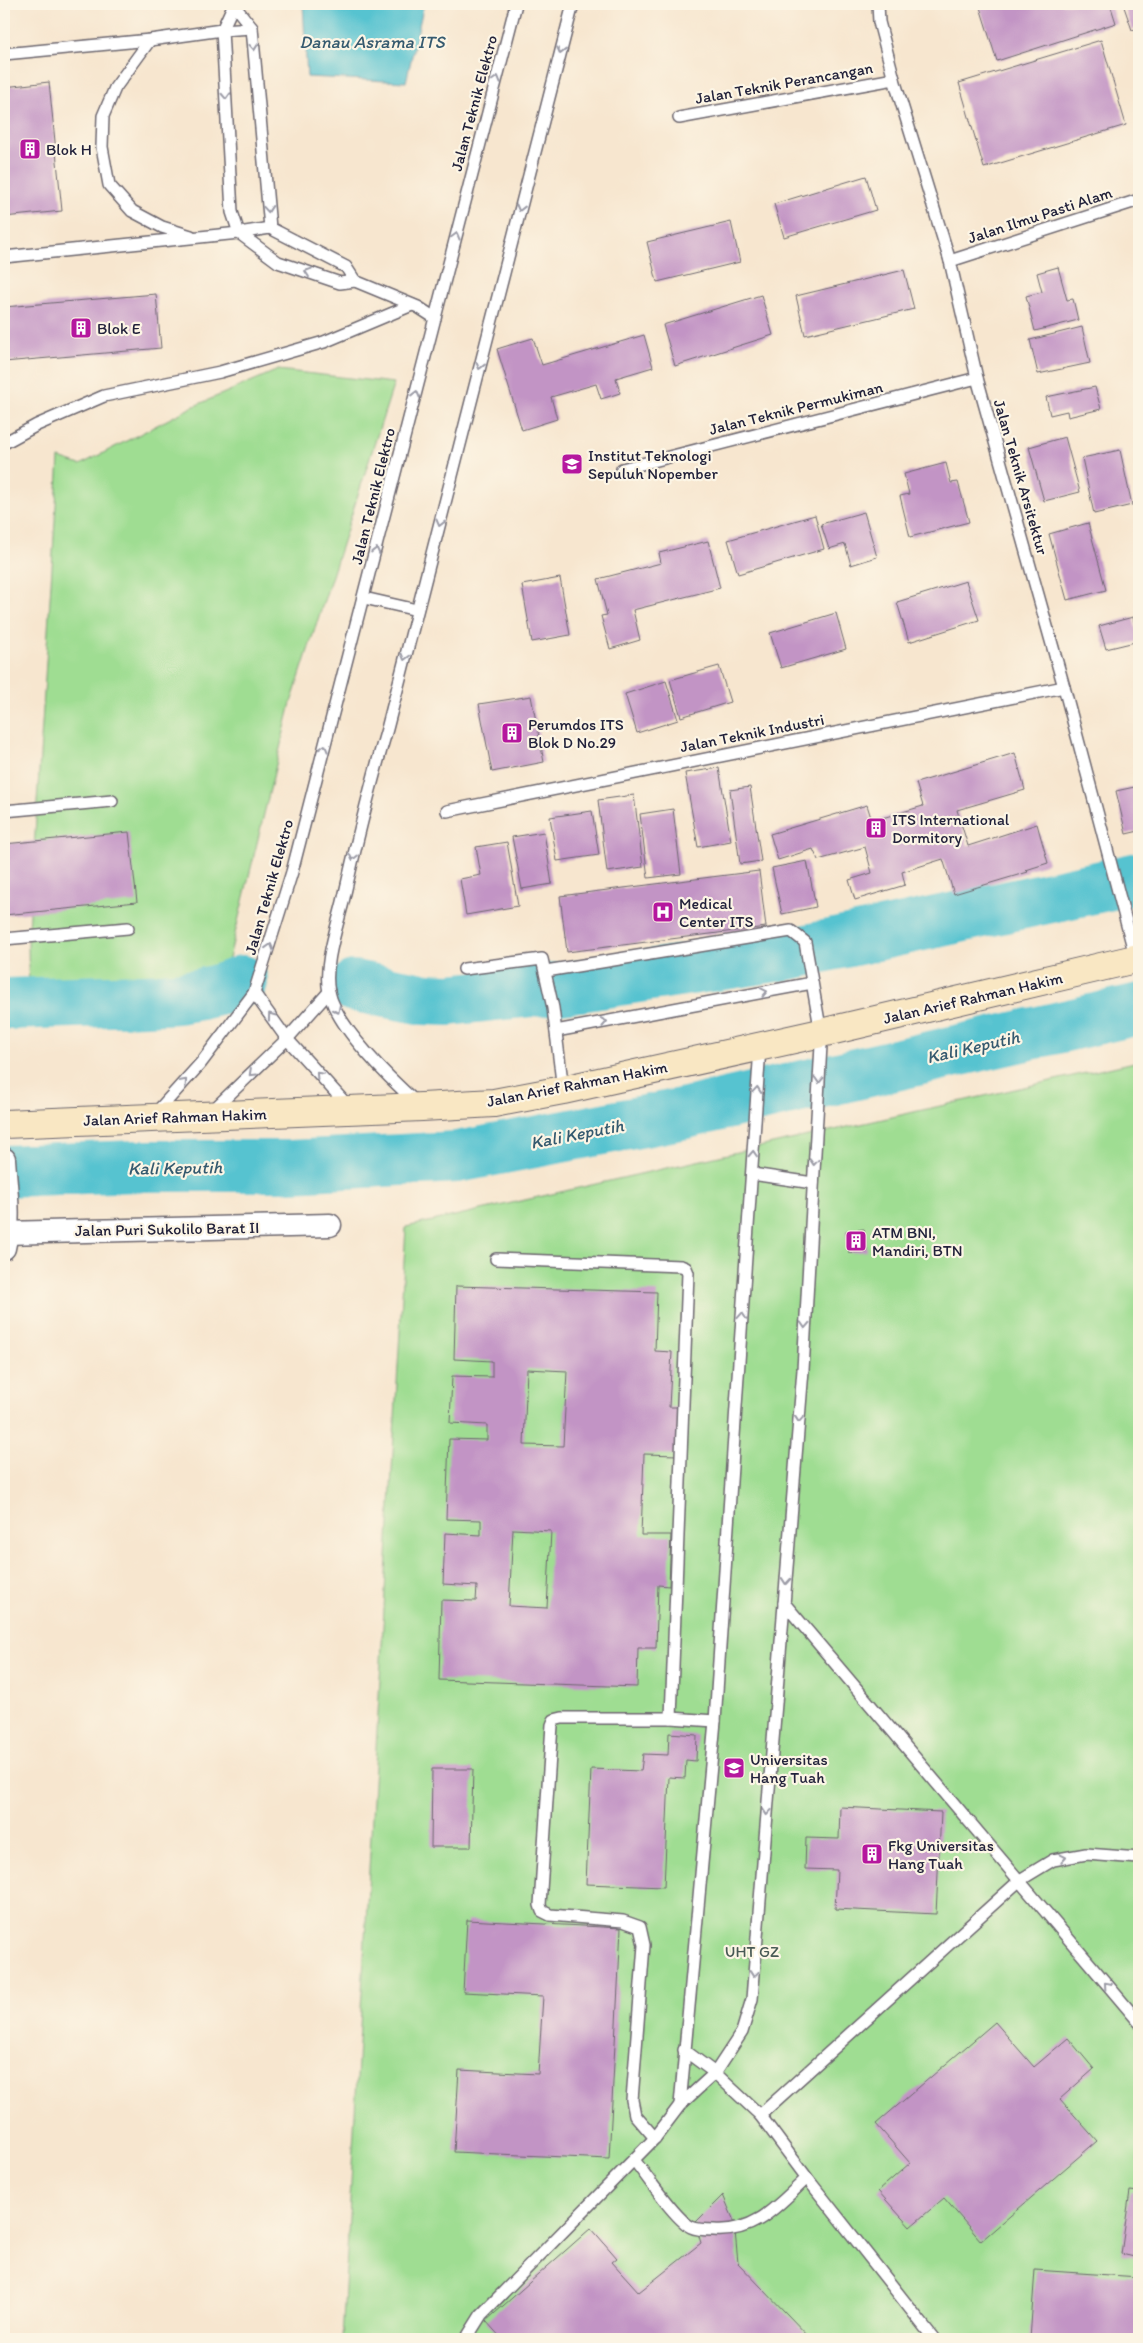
<svg xmlns="http://www.w3.org/2000/svg" width="1143" height="2343" font-family="Itim,sans-serif">
	<style>
		.green { fill: #9fdd92; stroke: #608066 }
		.water { fill: #57c3d0; stroke: #3c7286 }
		.lines { fill: none; stroke-linecap: round; stroke-linejoin: round }
		.river { stroke: #57c3d0; stroke-width: 52 }
		.building { fill: #c294c5; fill-rule: evenodd }
		.service-casing { stroke: #6d676f; stroke-width: 14 }
		.minor-casing { stroke: #6d676f; stroke-width: 25 }
		.secondary-casing { stroke: #6d676f; stroke-width: 30 }
		.service { stroke: #fff; stroke-width: 11 }
		.minor { stroke: #fff; stroke-width: 22 }
		.secondary { stroke: #f9e7c3; stroke-width: 28 }
		.oneway { stroke: #9c9ca7 }
		.labels { text-anchor: middle; dominant-baseline: central; stroke-width: 4.5; stroke-linejoin: round; paint-order: stroke }
		.street-label { font-size: 16px; fill: #22223b; stroke: #fcf5e5 }
		.poi-label { font-size: 16px; fill: #22223b; stroke: #fcf5e5; text-anchor: start }
		.park-label { font-size: 16px; fill: #485a55; stroke: #fcf5e5 }
		.water-label { font-size: 18px; font-style: italic; fill: #355a6f; stroke: #fcf5e5 }
	</style>
	<rect width="100%" height="100%" fill="#fcf5e5"/>
	<filter id="ink" filterUnits="userSpaceOnUse"><feTurbulence type="fractalNoise" baseFrequency=".02" numOctaves="2"/><feDisplacementMap in="SourceGraphic" scale="10" xChannelSelector="R" yChannelSelector="G"/><feConvolveMatrix kernelMatrix="1 2 1 2 8 2 1 2 1" color-interpolation-filters="sRGB"/></filter>
	<filter id="wash" filterUnits="userSpaceOnUse"><feTurbulence type="fractalNoise" baseFrequency=".0096" numOctaves="4" result="noise"/><feDisplacementMap in="SourceGraphic" scale="20" xChannelSelector="R" yChannelSelector="G"/><feGaussianBlur stdDeviation="1.12" result="paint"/><feColorMatrix in="noise" values="0 0 0 0 0 0 0 0 0 0 0 0 0 0 0 0 0 1.4 0 .05"/><feComposite in="paint" operator="in"/></filter>
	<g filter="url(#wash)">
		<rect width="100%" height="100%" fill="#f7e6cf"/>
		<g class="green">
			<path d="M278 370 394 383 291 703 223 983 29 991 28 944 59 458 80 465 192 407Z"/>
			<path d="M1139 1061V2339H342L406 1227Z"/>
		</g>
		<path class="water" d="M303 4H424L406 82 307 77Z"/>
		<g class="lines">
			<g class="river">
				<path d="M354 986 423 999 449 1000 579 986 789 954 1139 878"/>
				<path d="M4 1004C39 1003 75 1002 111 1001 155 1000 201 1000 242 981"/>
				<path d="M4 1171 138 1166H290L457 1157 686 1113 1139 1009"/>
			</g>
		</g>
		<g id="blocks">
			<g class="building">
				<path d="M979 4H1110L1116 23 997 61Z"/>
				<path d="M1123 4H1139V28L1132 30Z"/>
				<path d="M1101 40 1126 125 984 168 959 83Z"/>
				<path d="M49 82 62 211 4 217V87Z"/>
				<path d="M866 176 876 210 784 237 774 204Z"/>
				<path d="M731 222 740 262 657 282 647 242Z"/>
				<path d="M1058 267 1067 300 1073 299 1078 320 1035 331 1026 296 1042 292 1037 273Z"/>
				<path d="M904 270 914 309 805 335 796 296Z"/>
				<path d="M156 294 161 348 4 362V307Z"/>
				<path d="M761 295 773 335 675 366 663 325Z"/>
				<path d="M1082 327 1090 363 1038 374 1030 340Z"/>
				<path d="M644 335 653 367 616 378 620 393 601 399 596 384 551 397 557 419 522 430 497 349 533 338 542 365Z"/>
				<path d="M1095 387 1101 409 1068 417 1067 411 1050 415 1046 397Z"/>
				<path d="M1065 437 1080 492 1044 501 1029 447Z"/>
				<path d="M1120 450 1132 505 1094 514 1082 458Z"/>
				<path d="M946 463 951 483 958 482 969 522 910 537 900 496 909 494 904 474Z"/>
				<path d="M864 512 877 557 851 565 845 544 829 549 821 524Z"/>
				<path d="M815 515 824 549 738 574 728 540Z"/>
				<path d="M1088 523 1106 590 1067 600 1049 534Z"/>
				<path d="M708 541 720 588 633 610 640 640 610 649 601 616 607 615 598 579 661 563 659 553Z"/>
				<path d="M560 578 570 635 532 642 522 585Z"/>
				<path d="M966 581 979 620 909 642 897 602Z"/>
				<path d="M836 613 846 649 781 668 770 633Z"/>
				<path d="M1133 617 1139 641 1106 649 1099 626Z"/>
				<path d="M719 666 730 702 681 717 670 680Z"/>
				<path d="M666 681 678 720 637 733 625 694Z"/>
				<path d="M531 696 544 762 492 772 479 704Z"/>
				<path d="M1015 753 1025 790 957 810 968 846 1037 824 1048 863 1026 870 1028 872 954 894 943 859 902 872 905 885 855 900 849 880 872 873 865 847 818 860 813 849 778 860 770 834 867 805 872 821 923 806 916 783Z"/>
				<path d="M719 768 731 841 698 847 685 773Z"/>
				<path d="M1139 786V831L1126 834 1116 791Z"/>
				<path d="M750 787 761 861 740 864 730 790Z"/>
				<path d="M634 795 643 867 607 872 598 800Z"/>
				<path d="M673 809 681 874 648 878 640 814Z"/>
				<path d="M592 811 599 855 557 861 550 817Z"/>
				<path d="M129 832 137 902 4 915V844Z"/>
				<path d="M544 832 552 884 522 889 512 837Z"/>
				<path d="M507 842 518 906 466 915 460 879 481 875 476 847Z"/>
				<path d="M807 861 816 907 782 914 772 868Z"/>
				<path d="M759 871 766 927 567 952 560 896Z"/>
				<path d="M864 1229 867 1251 849 1253 846 1231Z"/>
				<path d="M456 1286 657 1292 655 1351 672 1352 669 1407H679L678 1455 644 1454 641 1535H671L669 1586 658 1585 656 1648H638L637 1687 439 1680 441 1600 476 1601 477 1586 443 1584 445 1533 481 1535V1520L446 1519 449 1439 487 1440V1425L450 1423 452 1376 492 1377V1361L454 1359ZM527 1369 567 1371 563 1446 524 1445ZM513 1529 551 1531 547 1608 509 1606Z"/>
				<path d="M669 1733 697 1735 696 1761 686 1760 685 1778 669 1777 664 1887 586 1884 591 1769 641 1771 643 1754 668 1755Z"/>
				<path d="M432 1769H473L471 1847H431Z"/>
				<path d="M840 1807 941 1812 936 1914 835 1909 837 1870 805 1869 806 1838 839 1839Z"/>
				<path d="M467 1920 621 1928 609 2159 454 2152 459 2070 538 2074 543 1996 463 1992Z"/>
				<path d="M995 2022 1034 2067 1068 2038 1094 2069 1060 2099 1097 2141 981 2241 944 2198 910 2227 878 2191 910 2163 876 2124Z"/>
				<path d="M1130 2191 1139 2192V2258L1121 2254Z"/>
				<path d="M723 2195 734 2221 738 2263 811 2339H532L528 2335 524 2339H502L486 2321 591 2228 617 2258 612 2262 639 2292 701 2243 695 2223Z"/>
				<path d="M1035 2270 1139 2277V2339H1030Z"/>
			</g>
		</g>
	</g>
	<g filter="url(#ink)">
		<use href="#blocks" fill-opacity="0" stroke="#6d676f" stroke-width="1"/>
		<g class="lines">
			<g class="service-casing">
				<g id="service">
					<path d="M233 4 252 28 270 228 346 267 355 281"/>
					<path d="M878 4 879 22 894 79 950 261 977 378 1064 687 1136 959"/>
					<path d="M233 6 222 30 232 212 239 233 278 262 340 283 355 281 418 307 435 318"/>
					<path d="M150 40 115 88 103 116 102 147 109 185 132 211 162 227 191 236"/>
					<path d="M4 54 150 40 222 30 252 28"/>
					<path d="M679 118 894 79"/>
					<path d="M4 257 239 233 270 228"/>
					<path d="M950 261 1139 200"/>
					<path d="M4 443 37 425 104 396 220 372 324 342 412 305"/>
					<path d="M622 469 977 378"/>
					<path d="M364 598 417 610"/>
					<path d="M4 811 112 801"/>
					<path d="M447 811 1064 687"/>
					<path d="M4 939 128 928"/>
					<path d="M464 969 542 959 553 1008 563 1090"/>
					<path d="M546 971 791 931 805 942 821 1033V1045L803 1370 752 1999 742 2032 715 2073 680 2105 715 1721 760 1047"/>
					<path d="M254 993 287 1039 349 1107"/>
					<path d="M556 1031 812 983"/>
					<path d="M418 1104C390 1079 337 1028 329 992 323 967 337 927 343 902 356 844 370 786 387 729L573 4"/>
					<path d="M211 1112 287 1039 329 992"/>
					<path d="M155 1114 201 1063 254 993 292 872 516 4"/>
					<path d="M752 1174 813 1183"/>
					<path d="M496 1259 681 1266 686 1268 688 1273 671 1718"/>
					<path d="M784 1603 1139 2022"/>
					<path d="M684 2050 715 2073 760 2115 807 2178 934 2339"/>
					<path d="M760 2115 1020 1880 1053 1860 1086 1854 1139 1858"/>
					<path d="M655 2138 635 2115 632 2100 644 1945 640 1927 623 1921 550 1915 542 1911 540 1905 552 1725 554 1720 562 1718H671L715 1721"/>
					<path d="M634 2160C646 2175 675 2219 691 2227 697 2230 707 2230 714 2230 756 2233 778 2205 807 2178"/>
					<path d="M466 2339 481 2315 655 2138 680 2105"/>
				</g>
			</g>
			<g class="minor-casing">
				<g id="minor">
					<path d="M4 1159C6 1189 11 1219 4 1248"/>
					<path d="M4 1233 330 1225"/>
				</g>
			</g>
			<g class="secondary-casing">
				<path id="secondary" d="M4 1124 422 1107 494 1103 563 1090 821 1033 1139 958"/>
			</g>
			<use href="#service" class="service"/>
			<use href="#minor" class="minor"/>
			<use href="#secondary" class="secondary"/>
		</g>
		<defs><path id="oneway-chevron" d="M-2-3.5L2.5 0L-2 3.5" fill="none" stroke-width="1.6" stroke-linecap="round" stroke-linejoin="round" transform="scale(1.25)"/></defs>
		<g class="oneway">
			<use href="#oneway-chevron" transform="translate(254 47) rotate(85)"/>
			<use href="#oneway-chevron" transform="translate(561 51) rotate(104)"/>
			<use href="#oneway-chevron" transform="translate(497 79) rotate(-75)"/>
			<use href="#oneway-chevron" transform="translate(226 96) rotate(87)"/>
			<use href="#oneway-chevron" transform="translate(520 208) rotate(104)"/>
			<use href="#oneway-chevron" transform="translate(268 209) rotate(85)"/>
			<use href="#oneway-chevron" transform="translate(456 236) rotate(-75)"/>
			<use href="#oneway-chevron" transform="translate(308 272) rotate(-161)"/>
			<use href="#oneway-chevron" transform="translate(480 366) rotate(104)"/>
			<use href="#oneway-chevron" transform="translate(416 394) rotate(-76)"/>
			<use href="#oneway-chevron" transform="translate(440 523) rotate(104)"/>
			<use href="#oneway-chevron" transform="translate(376 551) rotate(-76)"/>
			<use href="#oneway-chevron" transform="translate(405 657) rotate(105)"/>
			<use href="#oneway-chevron" transform="translate(324 748) rotate(-75)"/>
			<use href="#oneway-chevron" transform="translate(353 857) rotate(103)"/>
			<use href="#oneway-chevron" transform="translate(270 947) rotate(-73)"/>
			<use href="#oneway-chevron" transform="translate(764 992) rotate(-11)"/>
			<use href="#oneway-chevron" transform="translate(337 1010) rotate(63)"/>
			<use href="#oneway-chevron" transform="translate(271 1016) rotate(-126)"/>
			<use href="#oneway-chevron" transform="translate(604 1022) rotate(-11)"/>
			<use href="#oneway-chevron" transform="translate(252 1073) rotate(137)"/>
			<use href="#oneway-chevron" transform="translate(319 1075) rotate(-133)"/>
			<use href="#oneway-chevron" transform="translate(819 1080) rotate(93)"/>
			<use href="#oneway-chevron" transform="translate(184 1082) rotate(-48)"/>
			<use href="#oneway-chevron" transform="translate(757 1090) rotate(-85)"/>
			<use href="#oneway-chevron" transform="translate(753 1154) rotate(-87)"/>
			<use href="#oneway-chevron" transform="translate(814 1162) rotate(94)"/>
			<use href="#oneway-chevron" transform="translate(742 1316) rotate(-86)"/>
			<use href="#oneway-chevron" transform="translate(805 1325) rotate(93)"/>
			<use href="#oneway-chevron" transform="translate(799 1419) rotate(95)"/>
			<use href="#oneway-chevron" transform="translate(786 1581) rotate(95)"/>
			<use href="#oneway-chevron" transform="translate(767 1812) rotate(95)"/>
			<use href="#oneway-chevron" transform="translate(1063 1858) rotate(-10)"/>
			<use href="#oneway-chevron" transform="translate(754 1974) rotate(95)"/>
			<use href="#oneway-chevron" transform="translate(1107 1985) rotate(-131)"/>
		</g>
	</g>
	<defs>
		<g id="building-square" transform="scale(1.125)"><rect x="-9" y="-9" width="18" height="18" rx="4" fill="#b5179e" stroke="#fcf5e5"/><path d="M-4-6H4V6H1V3H-1V6H-4ZM-2.5-4.3h1.7v1.8h-1.7ZM.8-4.3h1.7v1.8H.8ZM-2.5-1h1.7V.8h-1.7ZM.8-1h1.7V.8H.8Z" fill="#fff"/></g>
		<g id="university-square" transform="scale(1.125)"><rect x="-9" y="-9" width="18" height="18" rx="4" fill="#b5179e" stroke="#fcf5e5"/><path d="M0-5L7-2L0 1L-7-2ZM-4 1L0 2.5L4 1V4Q0 6-4 4Z" fill="#fff"/></g>
		<g id="hospital-square" transform="scale(1.125)"><rect x="-9" y="-9" width="18" height="18" rx="4" fill="#b5179e" stroke="#fcf5e5"/><path d="M-5-5h3v3.5h4V-5h3V5h-3V1.5h-4V5h-3Z" fill="#fff"/></g>
	</defs>
	<g fill-rule="evenodd">
		<use href="#building-square" x="30" y="149"/>
		<use href="#building-square" x="81" y="328"/>
		<use href="#university-square" x="572" y="464"/>
		<use href="#building-square" x="512" y="733"/>
		<use href="#building-square" x="876" y="828"/>
		<use href="#hospital-square" x="663" y="912"/>
		<use href="#building-square" x="856" y="1241"/>
		<use href="#university-square" x="734" y="1768"/>
		<use href="#building-square" x="872" y="1854"/>
	</g>
	<g class="labels">
		<g class="street-label">
			<text transform="translate(784 83) rotate(-10)">Jalan Teknik Perancangan</text>
			<text transform="translate(474 103) rotate(-75)">Jalan Teknik Elektro</text>
			<text transform="translate(1040 215) rotate(-18)">Jalan Ilmu Pasti Alam</text>
			<text transform="translate(796 408) rotate(-14)">Jalan Teknik Permukiman</text>
			<text transform="translate(1021 477) rotate(74)">Jalan Teknik Arsitektur</text>
			<text transform="translate(373 496) rotate(-76)">Jalan Teknik Elektro</text>
			<text transform="translate(752 733) rotate(-11)">Jalan Teknik Industri</text>
			<text transform="translate(269 887) rotate(-74)">Jalan Teknik Elektro</text>
			<text transform="translate(973 998) rotate(-13)">Jalan Arief Rahman Hakim</text>
			<text transform="translate(577 1084) rotate(-11)">Jalan Arief Rahman Hakim</text>
			<text transform="translate(175 1117) rotate(-2)">Jalan Arief Rahman Hakim</text>
			<text transform="translate(167 1229) rotate(-1)">Jalan Puri Sukolilo Barat II</text>
		</g>
		<g class="poi-label">
			<text x="46" y="149">Blok H</text>
			<text x="97" y="328">Blok E</text>
			<text x="588" y="455">Institut Teknologi<tspan x="588" dy="18">Sepuluh Nopember</tspan></text>
			<text x="528" y="724">Perumdos ITS<tspan x="528" dy="18">Blok D No.29</tspan></text>
			<text x="892" y="819">ITS International<tspan x="892" dy="18">Dormitory</tspan></text>
			<text x="679" y="903">Medical<tspan x="679" dy="18">Center ITS</tspan></text>
			<text x="872" y="1232">ATM BNI,<tspan x="872" dy="18">Mandiri, BTN</tspan></text>
			<text x="750" y="1759">Universitas<tspan x="750" dy="18">Hang Tuah</tspan></text>
			<text x="888" y="1845">Fkg Universitas<tspan x="888" dy="18">Hang Tuah</tspan></text>
		</g>
		<g class="park-label">
			<text x="752" y="1951">UHT GZ</text>
		</g>
		<g class="water-label">
			<text x="372" y="42">Danau Asrama ITS</text>
			<text transform="translate(973 1047) rotate(-13)">Kali Keputih</text>
			<text transform="translate(577 1134) rotate(-11)">Kali Keputih</text>
			<text transform="translate(175 1168) rotate(-1)">Kali Keputih</text>
		</g>
	</g>
	<rect width="1143" height="2343" fill="none" stroke="#fcf5e5" stroke-width="20"/>
</svg>
